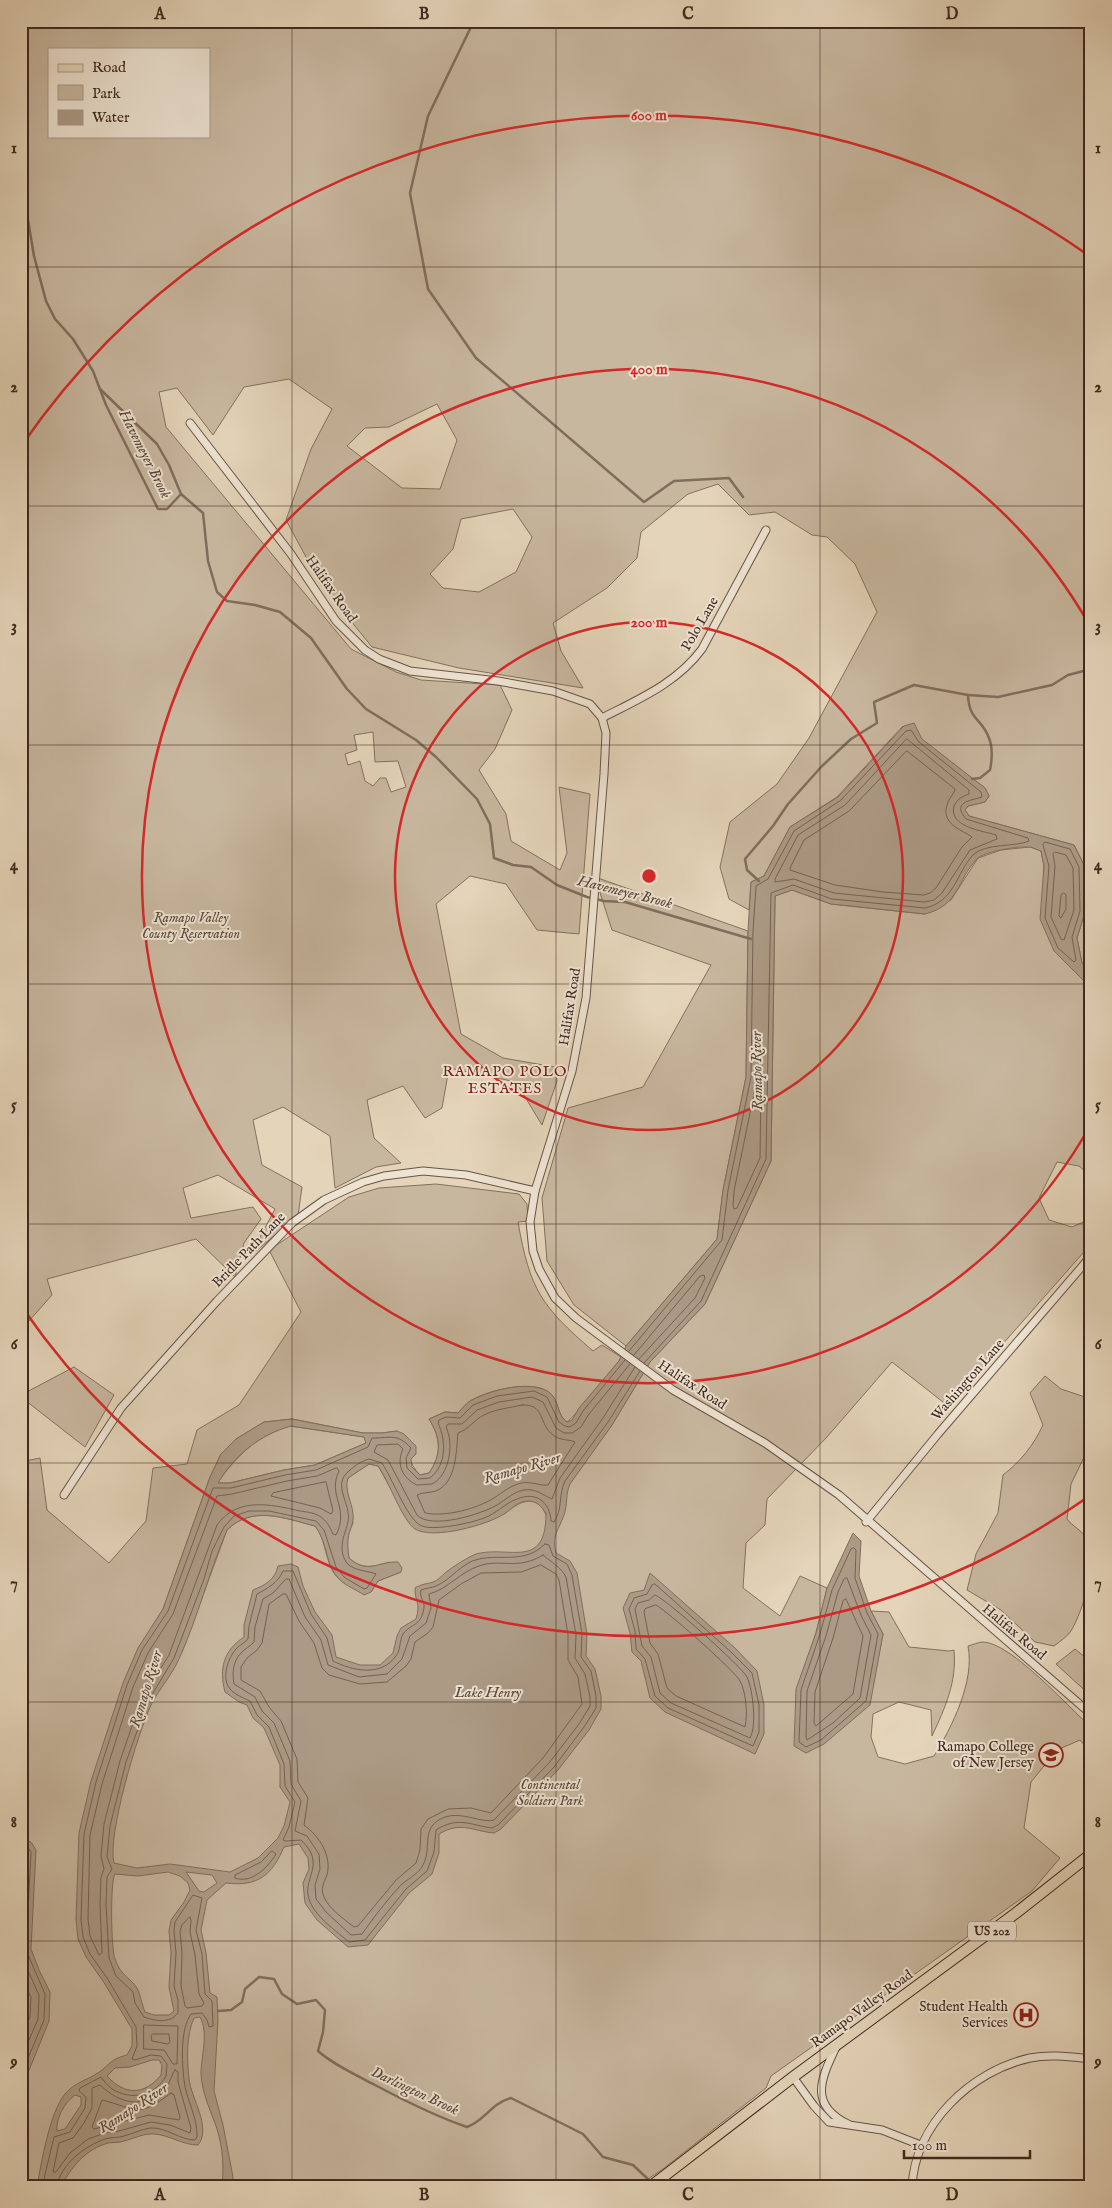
<svg xmlns="http://www.w3.org/2000/svg" width="1112" height="2208" font-family="'IM FELL English',serif">
	<style>
		.green { fill: #c8b79f; stroke: #847060; fill-rule: evenodd }
		.water { fill: #ac9a85; stroke: #816d5d; fill-rule: evenodd }
		.lines { fill: none; stroke-linecap: round; stroke-linejoin: round }
		.shore { stroke: #766252; stroke-width: 1 }
		.stream { stroke: #816d5d; stroke-width: 2.5 }
		.minor-casing { stroke: #695446; stroke-width: 9 }
		.primary-casing { stroke: #402920; stroke-width: 12 }
		.minor { stroke: #ede3d2; stroke-width: 7 }
		.primary { stroke: #e4d4b9; stroke-width: 10 }
		.grid { fill: none; stroke: #402920; stroke-width: 1; stroke-opacity: 0.55 }
		.ring { fill: none; stroke: #d62828; stroke-width: 2.5 }
		.labels { text-anchor: middle; dominant-baseline: central; stroke-width: 4; stroke-linejoin: round; paint-order: stroke }
		.shield { fill: #ede3d2; stroke: #746155; stroke-width: 1 }
		.shield-label { font-size: 12px; font-weight: bold; fill: #402920 }
		.street-label { font-size: 14px; fill: #402920; stroke: #ede3d2 }
		.park-label { font-size: 14px; font-style: italic; fill: #5b4539; stroke: #ede3d2 }
		.poi-label { font-size: 14px; fill: #402920; stroke: #ede3d2; text-anchor: end }
		.water-label { font-size: 15px; font-style: italic; fill: #5b4539; stroke: #ede3d2 }
		.neighbourhood-label { font-size: 15px; letter-spacing: 1px; fill: #7a1f14; stroke: #ede3d2 }
		.centre { fill: #d62828; stroke: #ede3d2; stroke-width: 2.5 }
		.ring-label { font-size: 15px; text-anchor: middle; font-weight: bold; fill: #d62828; stroke: #ede3d2; stroke-width: 4; stroke-linejoin: round; paint-order: stroke }
		.neatline { fill: none; stroke: #402920; stroke-width: 2 }
		.grid-label { font-size: 16px; text-anchor: middle; font-weight: bold; fill: #402920 }
	</style>
	<rect width="100%" height="100%" fill="#e4d4b9"/>
	<filter id="stains"><feTurbulence type="fractalNoise" baseFrequency=".004" numOctaves="4"/><feColorMatrix values="0 0 0 0 .2 0 0 0 0 .09 0 0 0 0 .02 0 0 0 .5 -.17"/></filter>
	<radialGradient id="worn" r=".72"><stop offset=".6" stop-color="#630" stop-opacity="0"/><stop offset="1" stop-color="#630" stop-opacity=".3"/></radialGradient>
	<g class="green">
		<path d="M21 21H1091V974L1082 963 1077 938 1085 912 1084 865 1074 845 969 816 965 810 968 806 985 802 989 796 985 788 903 726 837 797 790 827 764 876 751 882 749 910 729 899 720 867 730 822 777 784 809 738 877 612 855 564 827 537 812 535 775 512 749 515 718 484 688 494 641 532 637 558 607 588 553 623 561 651 583 688 459 668 372 647 320 583 286 520 311 449 332 409 289 379 244 387 213 435 177 388 159 392 166 427 351 649 396 672 421 680 500 685 512 710 495 749 479 770 506 814 511 841 560 870 567 853 559 787 590 794 579 934 537 930 506 884 470 876 436 904 461 1034 503 1058 555 1067 557 1081 542 1125 516 1082 449 1068 442 1108 425 1118 403 1086 367 1100 374 1138 401 1163 376 1167 335 1188 330 1136 283 1107 253 1120 262 1165 302 1187 298 1216 250 1256 275 1209 218 1175 183 1188 191 1218 253 1207 261 1219 244 1243 235 1277 196 1239 47 1279 52 1295 21 1330ZM49 49H209V136H49ZM437 404 457 440 440 489 402 488 347 446 365 428 389 427ZM513 509 532 537 516 572 479 592 443 588 430 574 453 549 461 519ZM373 732 375 762 398 761 406 787 391 792 386 778H380L373 786 365 781 360 761 348 765 345 754 357 750 354 735Z"/>
		<path d="M1030 847 1041 851 1044 866 1043 888 1054 951 1091 988V1176L1079 1166 1057 1162 1039 1198 1049 1220 1072 1227 1090 1219 1091 1244 948 1406 892 1362 827 1437 767 1499 765 1525 746 1543 743 1588 780 1616 800 1576 827 1588 816 1633 796 1691 877 1664 883 1634 871 1611 889 1612 909 1647 949 1651 954 1650C957 1682 945 1708 932 1736L931 1710 899 1702 873 1714 871 1737 878 1757 905 1764 934 1756C952 1727 975 1681 968 1646 972 1645 979 1642 983 1642 1012 1643 1069 1708 1091 1727V1753L1080 1740 1057 1750 1031 1782 1024 1828 1060 1858 1032 1891 771 2076 766 2088 663 2169 636 2187H21V1462L40 1458 47 1510 109 1563 146 1521 153 1468 187 1464 197 1430 239 1405 301 1312 269 1250 349 1197 379 1188 436 1184 519 1194 527 1204 528 1221 518 1222C530 1290 541 1306 593 1351L602 1345 621 1357 619 1361C611 1370 571 1421 567 1422 557 1416 559 1400 550 1393 533 1379 489 1390 472 1400 467 1402 462 1409 458 1413L445 1412 429 1419C441 1438 442 1455 429 1473L420 1475C409 1464 404 1445 397 1431L382 1433H363L292 1419 264 1422 236 1439 221 1454 210 1477 163 1609 152 1627 182 1652 227 1530C252 1505 284 1518 315 1526 328 1541 324 1570 342 1581 350 1586 362 1589 371 1592L378 1581 401 1572 389 1562C374 1567 362 1570 349 1558L347 1548 348 1534 353 1523 346 1484 348 1478 369 1464 378 1466 400 1505 504 1514C516 1505 527 1496 541 1505L546 1515 612 1425 650 1362 705 1304 771 1161 775 896 792 890 831 904 925 914 951 900 978 858 1001 850Z"/>
		<path d="M595 877 748 931 746 1077 723 1190 717 1239 626 1346 574 1305 547 1261 542 1198 568 1108 643 1087 711 965 612 930Z"/>
		<path d="M74 1367 114 1395 85 1447 21 1397V1395Z"/>
		<path d="M1045 1376 1061 1389 1091 1399V1443L1071 1484 1067 1519C1072 1526 1083 1531 1086 1538 1097 1563 1084 1609 1071 1631 1067 1637 1059 1642 1054 1646L1035 1642 1001 1610 967 1590 976 1554 998 1513 1003 1475C1021 1461 1033 1446 1043 1425L1030 1393Z"/>
		<path d="M290 1426 364 1437 366 1443 315 1465 284 1470 230 1483H217C238 1455 256 1436 290 1426Z"/>
		<path d="M1075 1649 1091 1662V1696L1056 1664Z"/>
	</g>
	<g class="water">
		<path d="M914 723 922 739 985 788 989 796 985 802 968 806 965 810 969 816 1074 845 1084 865 1085 912 1077 938 1082 963 1091 974V988L1054 951 1040 919 1044 866 1041 851C1037 850 1033 847 1029 847 1019 846 984 851 977 859 956 881 960 905 925 914L831 904 792 890 775 896 771 1161 705 1304 650 1362 612 1425 570 1484C565 1495 568 1504 564 1515 559 1530 551 1535 556 1553L570 1561 577 1573 587 1634 586 1656 595 1669 601 1696V1709L589 1730 558 1770 501 1829 494 1833C472 1831 461 1821 439 1834V1853L432 1874 409 1893 368 1945 348 1947 317 1920 305 1903 303 1883 309 1869 308 1858 299 1844 284 1847C272 1875 258 1887 226 1883L207 1900 201 1930 206 1953 210 1993 217 1997 218 2020 214 2091 223 2125 233 2177 232 2187H222C224 2167 223 2148 217 2129 211 2111 202 2094 201 2074 201 2056 209 2033 200 2017L194 2018C186 2035 187 2060 189 2079 191 2098 212 2128 198 2145 182 2145 170 2135 154 2134 144 2133 133 2139 124 2141 119 2143 113 2142 108 2143 86 2149 71 2167 61 2187H37C41 2163 50 2112 65 2094 74 2083 87 2080 98 2073 111 2064 110 2059 127 2055L132 2046V2029L103 1981 86 1957 78 1939 76 1919 79 1833 91 1781 123 1683 138 1648 163 1609 210 1477 221 1454 236 1439 264 1422 292 1419 363 1433H382L397 1431 404 1434 416 1446V1454L411 1459 412 1467 420 1475 429 1473C442 1454 441 1438 429 1419L445 1412 458 1413C462 1409 467 1402 472 1400 490 1390 533 1379 550 1393 559 1400 557 1416 567 1422L572 1420 579 1408 619 1361 626 1346 717 1239 723 1190 746 1077 748 931 751 882 764 876 790 827 838 797 904 726ZM291 1426 364 1437 366 1443 315 1465 284 1470 230 1483H218C235 1455 259 1435 291 1426ZM369 1464 378 1466C389 1481 402 1520 415 1529 433 1540 487 1525 504 1514 512 1509 518 1501 527 1501 537 1501 541 1506 546 1513 546 1571 509 1545 476 1554 470 1556 454 1566 449 1570 444 1573 439 1580 433 1582 427 1584 421 1584 415 1588 415 1603 421 1602 416 1619L401 1628 397 1636 393 1653 380 1665H360L336 1657 332 1635 315 1612 303 1586 298 1567 291 1564 278 1566C275 1580 265 1585 253 1590L244 1625V1637C223 1651 219 1669 225 1692L239 1702 247 1705 253 1718 264 1728 280 1765V1787L290 1802 284 1826 278 1838 258 1858 230 1872 170 1864 137 1868 114 1863C107 1835 138 1733 151 1705 159 1689 172 1675 179 1659 198 1617 209 1572 227 1530 252 1505 284 1518 315 1526 328 1542 325 1566 340 1580 346 1586 357 1590 364 1595L371 1592 378 1581 401 1572 402 1568 398 1562C378 1561 368 1575 349 1558 348 1550 347 1542 349 1534 351 1527 354 1521 353 1514 352 1501 344 1491 348 1478ZM168 1872 180 1876 188 1883 190 1890 184 1902 171 1920 169 1931 171 1953 169 1987 174 2011 169 2015H154L145 2012C142 2005 140 1994 138 1990 132 1978 121 1977 115 1959 111 1950 110 1881 115 1874L138 1876ZM186 1872 212 1875 217 1883 204 1892 199 1891ZM152 2060H159L162 2065 161 2075C145 2095 125 2096 107 2076L115 2068 130 2067ZM75 2095 81 2097V2105L65 2129 57 2131C56 2118 64 2103 75 2095Z"/>
		<path d="M853 1533 861 1541 859 1576 871 1611 883 1634 870 1705 824 1744 806 1753 794 1746 796 1689 816 1633 827 1588Z"/>
		<path d="M650 1573 735 1648 757 1671 764 1705V1734L755 1754 665 1712 650 1698 641 1661 632 1652 630 1633 623 1608 630 1593 644 1590Z"/>
		<path d="M21 1840 31 1842 36 1850 31 1949 39 1970 50 1992 49 2021 21 2090Z"/>
	</g>
	<g class="lines">
		<g class="shore">
			<path d="M907 739 969 790V794C963 796 957 799 954 806 948 827 984 831 996 835L997 839 970 850 942 893 934 900 924 902 834 893 794 879 775 882V879L798 835 845 805Z"/>
			<path d="M907 751 955 789C954 794 950 797 948 802 939 824 961 829 972 837L962 847 936 888 930 893 924 895 883 892 835 885 790 870V868L804 840 849 811Z"/>
			<path d="M1045 842 1070 849 1079 867 1080 911 1072 937 1076 960 1074 962 1058 948 1045 918 1049 866 1043 845Z"/>
			<path d="M1055 852 1066 855 1073 868 1074 910 1064 940 1061 939 1051 917 1055 866 1053 854Z"/>
			<path d="M1064 893 1066 895V909L1061 918 1059 916 1061 895Z"/>
			<path d="M759 1082 761 1084 760 1158 737 1208 734 1209 733 1206 734 1191 756 1084Z"/>
			<path d="M629 1351 722 1240 728 1190 751 1077 753 931 756 886 768 879 794 831 841 800 906 731 911 730 919 742 981 792 982 797C969 801 952 802 966 819L1028 838 1029 841C1017 847 984 843 973 855 955 875 955 901 925 908L832 899 793 885 771 893 766 1159 701 1301 644 1363"/>
			<path d="M634 1355 700 1276 704 1275 705 1278 695 1298 639 1359"/>
			<path d="M630 1364 589 1414 581 1427 572 1433H564L556 1428 543 1402 532 1397 499 1402 477 1410 462 1424H448L446 1427C454 1443 450 1475 432 1484L417 1485C402 1478 396 1464 403 1449L398 1444 377 1445 374 1452 388 1460 417 1515C431 1530 482 1514 497 1505 507 1499 513 1492 524 1490 535 1488 543 1495 552 1499L560 1478 603 1418 635 1367"/>
			<path d="M522 1405C546 1404 538 1424 553 1435 560 1441 569 1439 575 1442L548 1485C540 1486 530 1481 521 1483 510 1486 503 1492 494 1498 476 1509 446 1517 425 1513L417 1495C422 1492 430 1493 436 1491 457 1482 456 1451 458 1433 469 1429 474 1420 484 1415 496 1409 509 1408 522 1405Z"/>
			<path d="M337 1468 339 1471C327 1496 350 1508 336 1535L333 1534C330 1528 328 1522 322 1518 317 1513 307 1512 300 1511 270 1504 237 1497 217 1525L169 1655 141 1700 120 1761 104 1824 101 1856 104 1869 101 1877 100 1904 102 1953 99 1955 90 1936 88 1919 90 1835 102 1784 133 1687 148 1653 173 1614 217 1496 232 1494 287 1481 317 1476Z"/>
			<path d="M326 1482 333 1511 331 1514 320 1508 271 1496 273 1493Z"/>
			<path d="M545 1544 549 1545 553 1556 567 1564 572 1575 582 1634 581 1657 591 1671 596 1696V1708L584 1727 554 1767 498 1825 492 1828C470 1825 458 1816 436 1830L434 1852 427 1871 406 1889 365 1940 349 1942C336 1931 317 1918 310 1902 300 1879 328 1865 301 1840L286 1841 283 1840 289 1827 295 1802 285 1786 284 1764 269 1727 257 1715 250 1701C244 1698 235 1695 230 1689 221 1678 228 1658 236 1649 239 1645 245 1643 248 1639L249 1626 257 1594C268 1588 278 1583 283 1571H293L311 1614 327 1638 333 1661C353 1671 381 1677 396 1656 401 1650 399 1641 403 1634 411 1623 421 1627 424 1608 425 1602 419 1597 421 1590 426 1588 431 1588 436 1586 451 1580 462 1562 479 1559 503 1554 525 1564 545 1544Z"/>
			<path d="M854 1548 856 1550 855 1578 867 1613 878 1634 866 1701 821 1740 806 1747 799 1742 801 1690 820 1634 832 1590 851 1549Z"/>
			<path d="M543 1555C551 1562 561 1567 566 1577L576 1635 575 1658 585 1674 590 1697V1706L579 1724 549 1763 494 1820C484 1824 461 1811 445 1817 419 1827 433 1846 423 1865 419 1874 407 1879 400 1886 386 1901 374 1917 362 1934L351 1935 326 1912 316 1899 315 1885 320 1869 319 1854 307 1836 295 1831 301 1801 291 1784 290 1761 274 1723 262 1711 255 1697 234 1684C232 1673 233 1661 241 1653 245 1648 250 1647 254 1642L255 1627 263 1599 273 1593 286 1579H289L305 1617 321 1640 328 1665 359 1677 387 1674 402 1659 410 1636 426 1623 431 1608 429 1594C448 1589 460 1572 479 1566 501 1558 517 1571 543 1555Z"/>
			<path d="M541 1565 556 1574 559 1580 568 1635V1660L578 1677 582 1704 543 1758 491 1813 471 1808 448 1809 428 1819 421 1829 420 1850 416 1863 396 1880 358 1926 354 1927C344 1919 329 1909 324 1897 320 1889 324 1882 327 1875 332 1855 319 1836 304 1825L308 1798 298 1782 297 1759 281 1721 269 1707 260 1691 241 1680V1667L247 1658 257 1650 262 1643 269 1604 283 1594H286L299 1621 314 1643 322 1668 329 1675 360 1684 387 1682 406 1666 411 1659 415 1642 428 1633 433 1627 439 1600 461 1584 481 1573 521 1572Z"/>
			<path d="M847 1578 861 1615 871 1635 860 1698 833 1723 807 1740 806 1737 807 1691 826 1636 838 1592 844 1579Z"/>
			<path d="M655 1584 731 1652 752 1673 759 1705V1732L753 1746 668 1708 655 1696 645 1659 636 1649 635 1631 629 1609 634 1598 647 1594 652 1585Z"/>
			<path d="M655 1595C664 1597 742 1667 747 1677 753 1690 757 1726 750 1738L671 1703 660 1693 651 1657 642 1646 635 1609 638 1603 649 1600Z"/>
			<path d="M846 1599 863 1636 853 1694 816 1726 814 1723 815 1692 833 1638 843 1601Z"/>
			<path d="M656 1605C666 1610 735 1671 740 1681 746 1692 748 1714 745 1727L676 1696 667 1688 658 1654 650 1643 644 1612 645 1609Z"/>
			<path d="M21 1845 27 1846 31 1852 26 1950 45 1994 44 2020 21 2075"/>
			<path d="M21 1851 24 1854 21 1933"/>
			<path d="M272 1851 276 1854C268 1867 252 1884 235 1878V1875L261 1862Z"/>
			<path d="M190 1917 191 1920 190 1932 195 1955 199 1994 204 2003 202 2006 187 2008 185 2006 181 1986 182 1953 180 1931 182 1925Z"/>
			<path d="M21 1955 39 1995 38 2019 21 2059"/>
			<path d="M21 1977 31 1997 30 2017 21 2039"/>
			<path d="M144 2025 178 2026 177 2064H173L164 2050 144 2049Z"/>
			<path d="M153 2034H169L170 2042 168 2044 152 2041 151 2036Z"/>
			<path d="M175 2070 178 2072V2082L191 2128 190 2133 170 2125 151 2122 119 2131 105 2133 88 2139 70 2153 56 2172H53L59 2143 73 2138 84 2123 92 2108V2088L100 2085C120 2104 144 2110 166 2087 171 2082 171 2075 175 2070Z"/>
			<path d="M171 2093 174 2095 180 2117 179 2120 149 2115 94 2129 92 2127 102 2100C138 2109 137 2119 171 2093Z"/>
			<path d="M42 2187 54 2137 70 2132 85 2108 86 2097 79 2091 80 2088 101 2077C104 2081 108 2086 112 2089 132 2101 155 2096 166 2076L167 2064 161 2056 151 2055 135 2060 132 2059 137 2046 136 2027 107 1978 90 1954 83 1937 81 1919 84 1834 96 1782 127 1685 142 1650 168 1611 213 1488H231L285 1475 316 1470 368 1447 372 1438C391 1438 397 1433 411 1448L406 1458 407 1468 418 1479 430 1478C447 1465 446 1440 438 1423L439 1420 446 1417 460 1418 473 1405 497 1396 534 1391 547 1397 559 1422 565 1426 570 1427 576 1423 583 1411 625 1360"/>
			<path d="M57 2187C60 2164 85 2146 105 2139 111 2137 118 2138 124 2136 132 2134 142 2129 150 2128 167 2127 179 2140 195 2140L197 2137C198 2117 186 2100 184 2080 182 2061 180 2030 191 2014L202 2013 207 2020 209 2027 213 2026 212 2001 205 1994 202 1954 196 1930 202 1898 193 1895 175 1922 174 1931 176 1953 174 1986 178 2000V2013C169 2024 156 2021 144 2017L135 2003 133 1992 116 1976 109 1958 106 1904 107 1877 112 1869 107 1857 110 1826 126 1762 147 1703 174 1658 204 1579 212 1551 224 1527 234 1516 249 1511H269L316 1521 324 1530 336 1567 344 1577 364 1589 367 1588 376 1574C366 1570 350 1571 345 1560 338 1547 345 1534 348 1522 352 1504 331 1485 349 1471 355 1465 362 1461 369 1459L382 1463C392 1478 407 1518 420 1525 431 1532 471 1523 484 1518 496 1514 505 1503 517 1499 536 1491 550 1502 551 1521L554 1522C563 1509 558 1496 565 1481L608 1422 640 1371"/>
		</g>
		<g class="stream">
			<path d="M470 21V29L428 116 410 193 428 289 476 358 644 502 674 481 729 478 743 497"/>
			<path d="M21 178 34 256 46 301 55 319 73 339 93 371 106 405 158 509H167L181 494"/>
			<path d="M100 389 157 444 169 465 181 494 203 513 208 561 217 592 227 601 255 605 280 612 311 638 347 689 366 709 416 740 436 757 477 799 490 824 494 858 513 865 531 867 557 885 587 897 604 901 625 902 751 939"/>
			<path d="M968 695C969 721 982 718 989 738 993 748 992 760 990 770L980 778 972 779"/>
			<path d="M759 881 747 870 745 859 773 826 788 804 822 766 851 739 877 723 874 702 914 685 968 695 998 697 1052 685 1068 675 1091 669"/>
			<path d="M218 2011 231 2010 242 2002 245 1989 259 1977 274 1979 282 1994 297 2004 316 2000 325 2010 323 2032 318 2051C334 2065 356 2075 375 2085 405 2101 435 2116 467 2127 486 2120 490 2104 511 2098L583 2134 603 2157 633 2165 651 2182"/>
		</g>
		<g class="minor-casing">
			<g id="minor">
				<path d="M190 423 291 554 336 621 365 650 379 659 410 671 498 681 553 691 590 704 602 718 606 733 604 774 586 998 572 1071 535 1191 530 1222 533 1251 539 1269 555 1298 576 1318 673 1390 765 1443 839 1495 1091 1714"/>
				<path d="M602 718C639 699 677 683 702 649L766 530"/>
				<path d="M64 1495 121 1408 217 1301 292 1223 324 1200 363 1182 384 1176 423 1171 466 1175 535 1191"/>
				<path d="M866 1522 938 1434 1091 1256"/>
				<path d="M837 2045C822 2077 807 2104 848 2124"/>
				<path d="M793 2077 814 2106 829 2122 882 2130 923 2146"/>
				<path d="M912 2187C915 2124 971 2071 1030 2058 1050 2054 1071 2057 1091 2059"/>
			</g>
		</g>
		<g class="primary-casing">
			<path id="primary" d="M650 2187 793 2077 1016 1913 1091 1854"/>
		</g>
		<use href="#minor" class="minor"/>
		<use href="#primary" class="primary"/>
	</g>
	<path class="grid" d="M292 21V2187M556 21V2187M820 21V2187M21 267H1091M21 506H1091M21 745H1091M21 984H1091M21 1224H1091M21 1463H1091M21 1702H1091M21 1941H1091"/>
	<g class="ring">
		<circle cx="649" cy="876" r="254"/>
		<path d="M1090 1126A507 507 0 1 1 1090 626"/>
		<path d="M1085 1499A761 761 0 0 1 22 1307M22 445A761 761 0 0 1 1085 253"/>
	</g>
	<defs>
		<g id="university-ring" transform="scale(1.25)"><circle r="9.5" fill="#ede3d2" stroke="#8f2418" stroke-width="1.5"/><path d="M0-5L7-2L0 1L-7-2ZM-4 1L0 2.5L4 1V4Q0 6-4 4Z" fill="#8f2418"/></g>
		<g id="hospital-ring" transform="scale(1.25)"><circle r="9.5" fill="#ede3d2" stroke="#8f2418" stroke-width="1.5"/><path d="M-5-5h3v3.5h4V-5h3V5h-3V1.5h-4V5h-3Z" fill="#8f2418"/></g>
	</defs>
	<g fill-rule="evenodd">
		<use href="#university-ring" x="1051" y="1755"/>
		<use href="#hospital-ring" x="1026" y="2015"/>
	</g>
	<g class="labels">
		<rect class="shield" x="968" y="1921.5" width="48" height="19" rx="4"/>
		<g class="shield-label">
			<text x="992" y="1931">US 202</text>
		</g>
		<g class="street-label">
			<text transform="translate(331 589) rotate(55)">Halifax Road</text>
			<text transform="translate(700 624) rotate(-60)">Polo Lane</text>
			<text transform="translate(570 1007) rotate(-81)">Halifax Road</text>
			<text transform="translate(249 1250) rotate(-46)">Bridle Path Lane</text>
			<text transform="translate(968 1380) rotate(-49)">Washington Lane</text>
			<text transform="translate(692 1385) rotate(33)">Halifax Road</text>
			<text transform="translate(1014 1632) rotate(40)">Halifax Road</text>
			<text transform="translate(862 2009) rotate(-36)">Ramapo Valley Road</text>
		</g>
		<g class="park-label">
			<text x="191" y="918">Ramapo Valley<tspan x="191" dy="16">County Reservation</tspan></text>
			<text x="550" y="1785">Continental<tspan x="550" dy="16">Soldiers Park</tspan></text>
		</g>
		<g class="poi-label">
			<text x="1034" y="1747">Ramapo College<tspan x="1034" dy="16">of New Jersey</tspan></text>
			<text x="1008" y="2007">Student Health<tspan x="1008" dy="16">Services</tspan></text>
		</g>
		<g class="water-label">
			<text transform="translate(145 454) rotate(63)">Havemeyer Brook</text>
			<text transform="translate(625 892) rotate(14)">Havemeyer Brook</text>
			<text transform="translate(757 1071) rotate(-91)">Ramapo River</text>
			<text transform="translate(522 1468) rotate(-16)">Ramapo River</text>
			<text transform="translate(146 1689) rotate(-73)">Ramapo River</text>
			<text x="488" y="1692">Lake Henry</text>
			<text transform="translate(415 2091) rotate(25)">Darlington Brook</text>
			<text transform="translate(133 2108) rotate(-33)">Ramapo River</text>
		</g>
		<g class="neighbourhood-label">
			<text x="505" y="1071">RAMAPO POLO<tspan x="505" dy="17">ESTATES</tspan></text>
		</g>
	</g>
	<circle cx="649" cy="876" r="8" class="centre"/>
	<g class="ring-label">
		<text x="649" y="120">600 m</text>
		<text x="649" y="374">400 m</text>
		<text x="649" y="627">200 m</text>
	</g>
	<rect width="1112" height="2208" fill="none" stroke="#e4d4b9" stroke-width="55"/>
	<rect x="48" y="48" width="162" height="90" fill="#ede3d2" stroke="#a8998b"/>
	<rect x="58" y="64" width="25" height="8" fill="#e4d4b9" stroke="#a8998b"/>
	<text x="92" y="72" font-size="15" fill="#402920">Road</text>
	<rect x="58" y="85" width="25" height="15" fill="#c8b79f" stroke="#a8998b"/>
	<text x="92" y="98" font-size="15" fill="#402920">Park</text>
	<rect x="58" y="110" width="25" height="15" fill="#ac9a85" stroke="#a8998b"/>
	<text x="92" y="122" font-size="15" fill="#402920">Water</text>
	<path d="M904 2150v8h126v-8" fill="none" stroke="#402920" stroke-width="2.5"/>
	<text x="912" y="2150" font-size="15" fill="#402920" stroke="#ede3d2" stroke-width="4" paint-order="stroke">100 m</text>
	<rect x="28" y="28" width="1056" height="2152" class="neatline"/>
	<g class="grid-label">
		<text x="160" y="19">A</text>
		<text x="424" y="19">B</text>
		<text x="688" y="19">C</text>
		<text x="952" y="19">D</text>
		<text x="14" y="153">1</text>
		<text x="1098" y="153">1</text>
		<text x="14" y="392">2</text>
		<text x="1098" y="392">2</text>
		<text x="14" y="631">3</text>
		<text x="1098" y="631">3</text>
		<text x="14" y="870">4</text>
		<text x="1098" y="870">4</text>
		<text x="14" y="1110">5</text>
		<text x="1098" y="1110">5</text>
		<text x="14" y="1349">6</text>
		<text x="1098" y="1349">6</text>
		<text x="14" y="1588">7</text>
		<text x="1098" y="1588">7</text>
		<text x="14" y="1827">8</text>
		<text x="1098" y="1827">8</text>
		<text x="14" y="2067">9</text>
		<text x="1098" y="2067">9</text>
		<text x="160" y="2200">A</text>
		<text x="424" y="2200">B</text>
		<text x="688" y="2200">C</text>
		<text x="952" y="2200">D</text>
	</g>
	<rect width="100%" height="100%" filter="url(#stains)"/>
	<rect width="100%" height="100%" fill="url(#worn)"/>
</svg>
